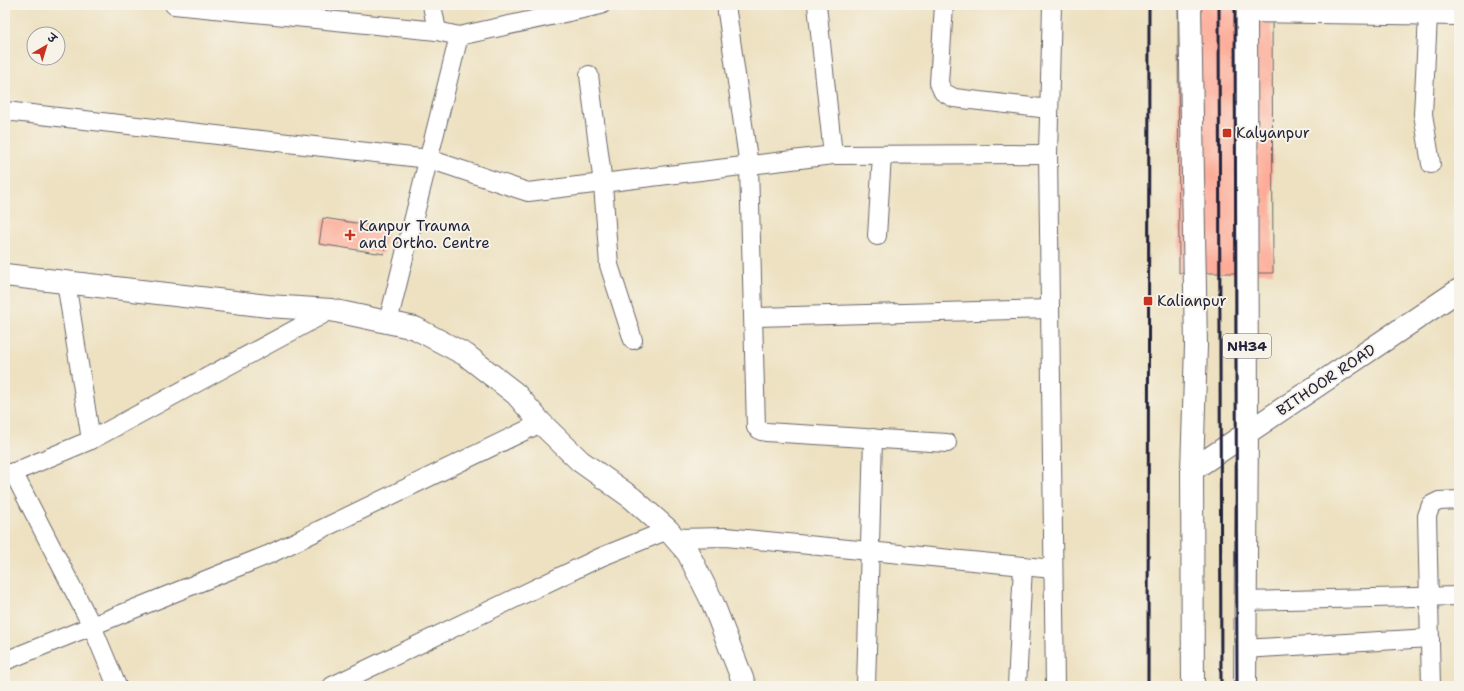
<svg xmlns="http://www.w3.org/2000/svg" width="1464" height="691" font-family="'Shantell Sans','Playpen Sans Deva',sans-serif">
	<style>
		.building { fill: #fdac98 }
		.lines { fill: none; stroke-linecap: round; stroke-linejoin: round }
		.street-casing { stroke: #69656a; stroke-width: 20 }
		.secondary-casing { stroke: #69656a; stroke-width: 24 }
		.highway-casing { stroke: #69656a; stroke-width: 24 }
		.street { stroke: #fff; stroke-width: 18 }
		.secondary { stroke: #fff; stroke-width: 22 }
		.highway { stroke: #fff; stroke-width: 22 }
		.rail { stroke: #22223b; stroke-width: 3 }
		.poi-dot { fill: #c8321e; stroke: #f7f3e8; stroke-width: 1.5 }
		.labels { text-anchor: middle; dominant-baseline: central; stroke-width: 4; stroke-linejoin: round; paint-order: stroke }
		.shield { fill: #f7f3e8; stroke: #62616f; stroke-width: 1 }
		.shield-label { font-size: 14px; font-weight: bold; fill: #22223b }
		.poi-label { font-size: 15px; fill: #22223b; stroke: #f7f3e8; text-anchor: start }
		.street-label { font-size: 15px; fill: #22223b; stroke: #f7f3e8 }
	</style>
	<rect width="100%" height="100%" fill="#f7f3e8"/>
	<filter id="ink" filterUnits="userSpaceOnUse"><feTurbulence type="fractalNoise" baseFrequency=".025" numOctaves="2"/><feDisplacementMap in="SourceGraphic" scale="8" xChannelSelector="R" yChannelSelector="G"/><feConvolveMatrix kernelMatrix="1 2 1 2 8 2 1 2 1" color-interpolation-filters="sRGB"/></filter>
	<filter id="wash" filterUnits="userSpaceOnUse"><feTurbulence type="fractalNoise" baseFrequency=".012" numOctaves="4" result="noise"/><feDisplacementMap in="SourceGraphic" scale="16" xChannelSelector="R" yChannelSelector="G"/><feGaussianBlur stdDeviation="0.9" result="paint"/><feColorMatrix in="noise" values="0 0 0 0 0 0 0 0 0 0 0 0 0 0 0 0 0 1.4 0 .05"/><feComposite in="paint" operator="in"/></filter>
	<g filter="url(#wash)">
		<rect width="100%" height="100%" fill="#ede1c1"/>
		<g id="blocks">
			<g class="building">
				<path d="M1178 5H1272L1273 273H1179Z"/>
				<path d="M323 218 388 228 384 254 319 244Z"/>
			</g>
		</g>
	</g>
	<g filter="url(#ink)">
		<use href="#blocks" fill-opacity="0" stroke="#69656a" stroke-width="1"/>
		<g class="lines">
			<g class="street-casing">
				<g id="street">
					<path d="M174 5 437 31 459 36 601 5"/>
					<path d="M432 5 437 31"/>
					<path d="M726 5 749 166 756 427 761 431 766 432 947 443"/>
					<path d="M817 5 833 155"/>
					<path d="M944 5 939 83 943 92 954 98 1049 109"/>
					<path d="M1052 5 1048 154 1055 686"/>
					<path d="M1246 13 1459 16"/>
					<path d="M1428 16 1423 114 1431 164"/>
					<path d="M589 75 603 184 609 265 633 340"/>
					<path d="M5 111 429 159 528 192 833 155 1048 154"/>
					<path d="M877 236 882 155"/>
					<path d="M66 282 91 440"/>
					<path d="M754 317 1050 309"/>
					<path d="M388 322 459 36"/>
					<path d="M13 472 92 626 117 686"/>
					<path d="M5 476 91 440 331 310"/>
					<path d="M675 538 726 537 1053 569"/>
					<path d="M1245 601 1459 596"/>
					<path d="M1244 649 1430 638"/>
					<path d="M5 661 270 554 541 423"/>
					<path d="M332 686 601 557 668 530"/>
					<path d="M866 686 873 438"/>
					<path d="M1017 686 1023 566"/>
					<path d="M1431 686 1427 516 1431 505 1439 501 1459 500"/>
				</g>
			</g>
			<g class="secondary-casing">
				<g id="secondary">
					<path d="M5 275 268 306 331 310 415 328 466 355 516 394 541 423 580 461 632 498 668 530 688 553 712 601 745 686"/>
					<path d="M1192 470 1459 290"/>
				</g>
			</g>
			<g class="highway-casing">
				<g id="highway">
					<path d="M1190 5 1196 346 1192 470 1193 686"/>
					<path d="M1245 686 1247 433 1246 5"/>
				</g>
			</g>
			<use href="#street" class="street"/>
			<use href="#secondary" class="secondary"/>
			<use href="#highway" class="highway"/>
			<g class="rail">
				<path d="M1219 5 1221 686"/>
				<path d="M1235 5 1237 686"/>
				<path d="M1148 686 1149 5"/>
			</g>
		</g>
	</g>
	<g class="poi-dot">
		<rect x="1222" y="128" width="10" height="10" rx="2"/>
		<path d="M348 229h4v4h4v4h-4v4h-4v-4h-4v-4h4z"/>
		<rect x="1143" y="296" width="10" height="10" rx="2"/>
	</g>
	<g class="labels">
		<rect class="shield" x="1223" y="334" width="48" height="24" rx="3"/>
		<g class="shield-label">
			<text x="1247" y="346">NH34</text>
		</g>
		<g class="poi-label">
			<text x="1236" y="133">Kalyanpur</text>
			<text x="359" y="226">Kanpur Trauma<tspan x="359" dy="17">and Ortho. Centre</tspan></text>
			<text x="1157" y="301">Kalianpur</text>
		</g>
		<g class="street-label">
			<text transform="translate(1326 380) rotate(-34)">BITHOOR ROAD</text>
		</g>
	</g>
	<rect width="1464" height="691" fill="none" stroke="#f7f3e8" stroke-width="20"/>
	<g transform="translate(46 46) rotate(38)"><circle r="19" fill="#f7f3e8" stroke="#a29fa3"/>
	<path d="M0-3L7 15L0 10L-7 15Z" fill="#c8321e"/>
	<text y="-6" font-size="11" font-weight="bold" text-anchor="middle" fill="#22223b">उ</text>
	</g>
</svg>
